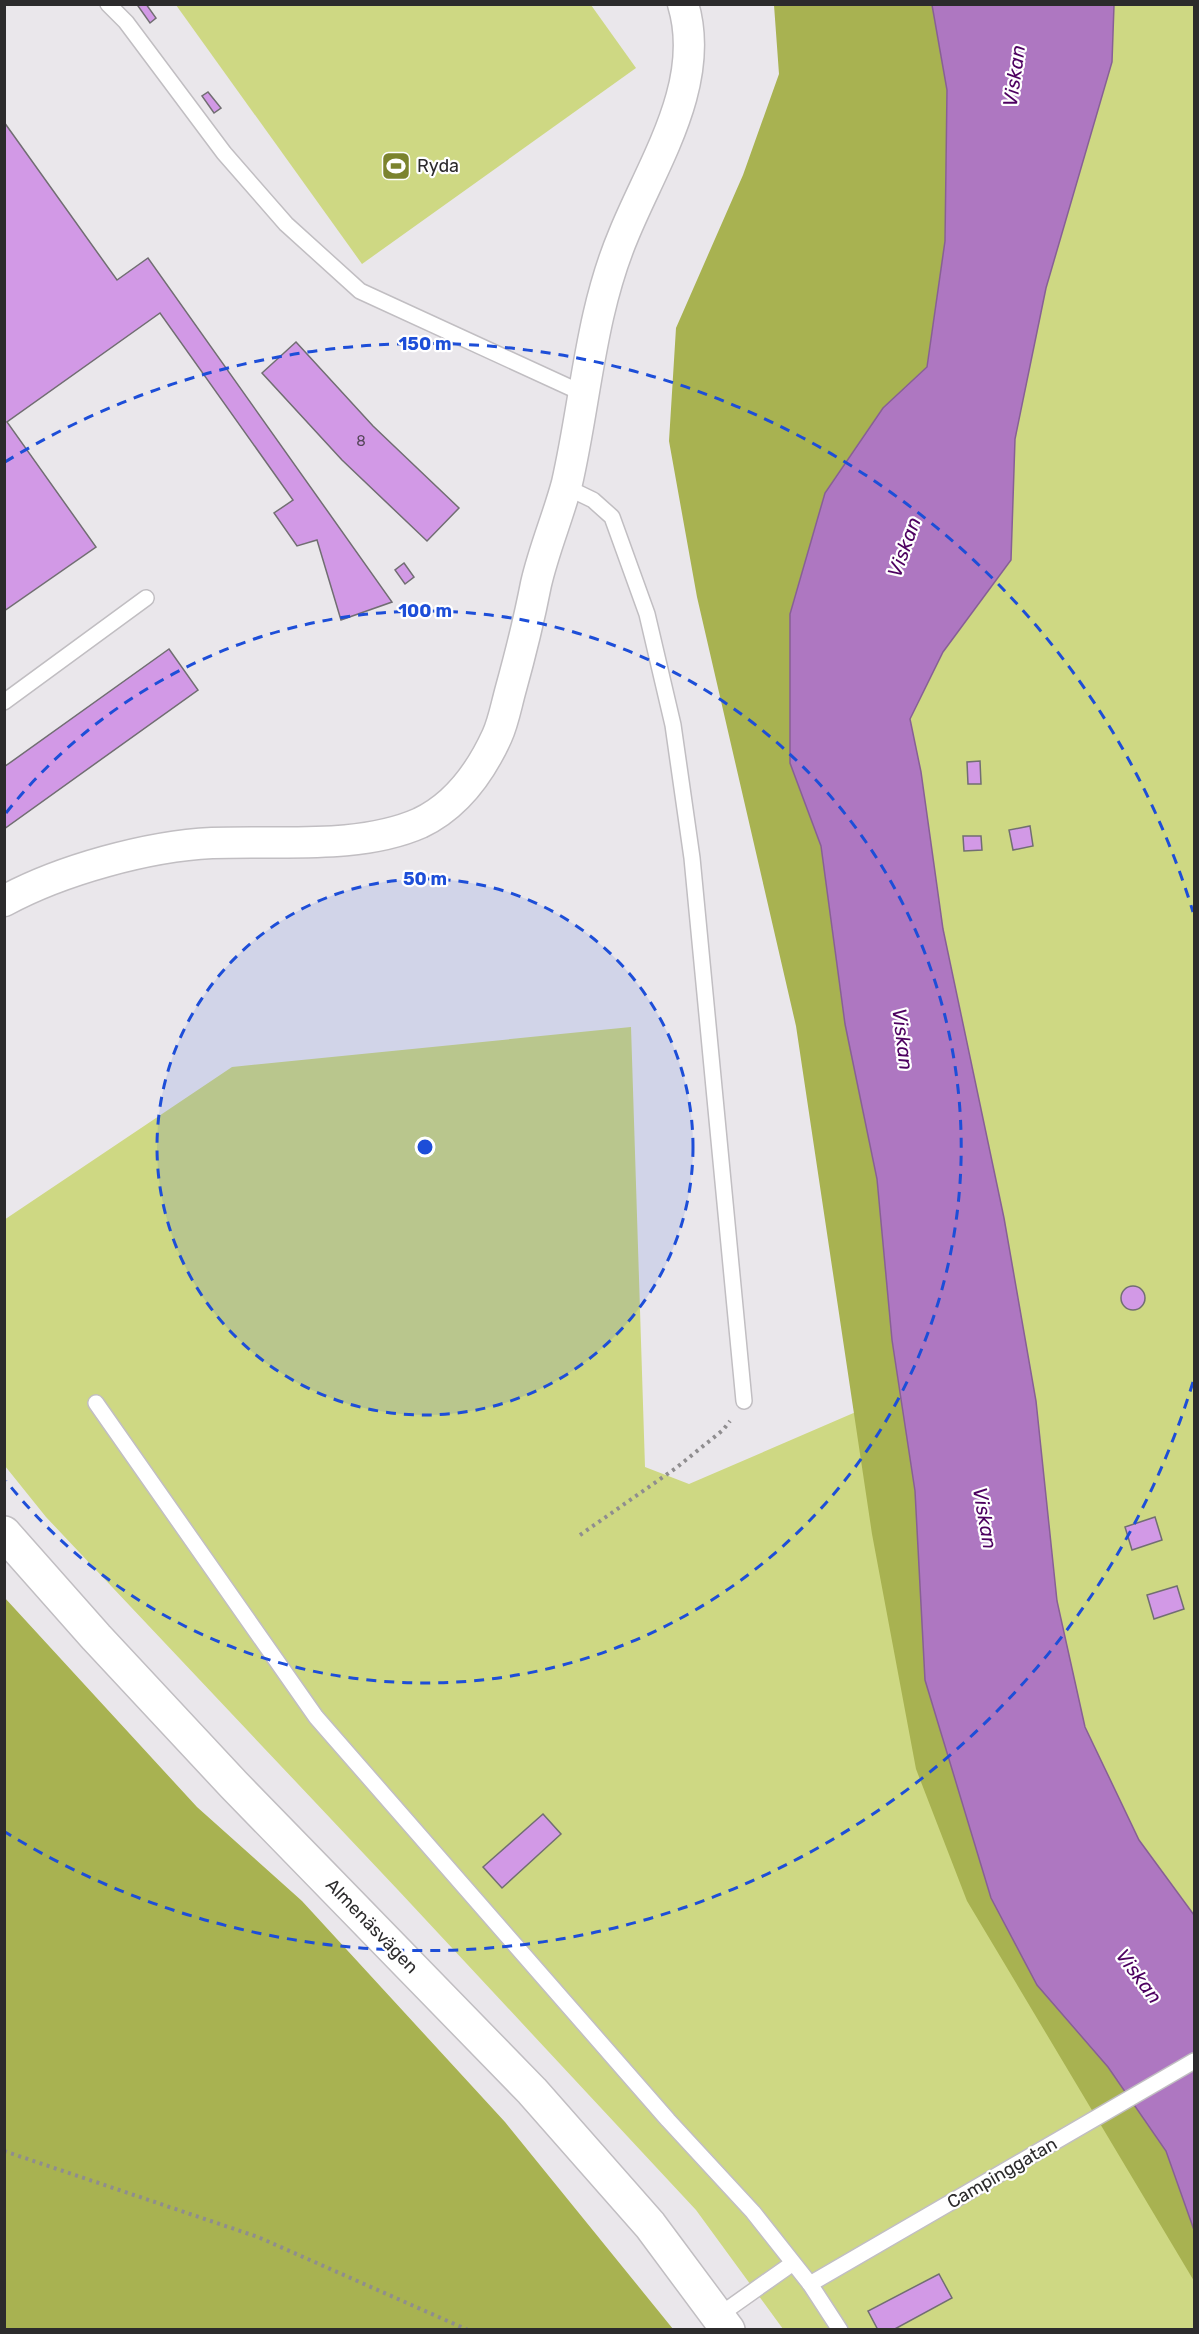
<svg xmlns="http://www.w3.org/2000/svg" width="1199" height="2334" font-family="Rubik,sans-serif">
	<style>
		.green { fill: #ced883 }
		.forest { fill: #a8b251 }
		.water { fill: #ae77c1; stroke: #876094; stroke-width: 1.5 }
		.building { fill: #d299e6; stroke: #716e72; stroke-width: 1.5 }
		.lines { fill: none; stroke-linecap: round; stroke-linejoin: round }
		.lane-casing { stroke: #c1bec2; stroke-width: 18 }
		.street-casing { stroke: #c1bec2; stroke-width: 33 }
		.secondary-casing { stroke: #c1bec2; stroke-width: 36 }
		.path { stroke: #8f8d8f; stroke-width: 4; stroke-dasharray: 3 4.5; stroke-linecap: butt }
		.lane { stroke: #fff; stroke-width: 15 }
		.street { stroke: #fff; stroke-width: 30 }
		.secondary { stroke: #fff; stroke-width: 33 }
		.ring { fill: none; stroke: #1d4ed8; stroke-width: 3; stroke-dasharray: 10 8 }
		.labels { text-anchor: middle; dominant-baseline: central; stroke-width: 4.5; stroke-linejoin: round; paint-order: stroke }
		.number-label { font-size: 15px; fill: #56465a }
		.poi-label { font-size: 18px; fill: #2c2b2c; stroke: #fff; text-anchor: start }
		.street-label { font-size: 18px; fill: #2c2b2c; stroke: #fff }
		.water-label { font-size: 20px; font-style: italic; fill: #4d0060; stroke: #fff }
		.centre { fill: #1d4ed8; stroke: #fff; stroke-width: 3 }
		.ring-label { font-size: 18px; text-anchor: middle; font-weight: bold; fill: #1d4ed8; stroke: #fff; stroke-width: 4.5; stroke-linejoin: round; paint-order: stroke }
	</style>
	<rect width="100%" height="100%" fill="#eae7eb"/>
	<g class="green">
		<path d="M176 5H591L636 68 362 264Z"/>
		<path d="M1114 5H1194V2329H783L696 2210 398 1890 46 1517 5 1466 4 1220 232 1067 631 1027 645 1467 689 1484 1025 1339 1004 1218 943 928 921 772 910 719 943 652 1011 560 1015 439 1046 288 1112 62Z"/>
	</g>
	<g class="forest">
		<path d="M774 5H932L947 90 945 241 927 367 883 408 825 493 790 614V763L821 846 845 1024 877 1179 892 1340 915 1491 1108 2067 1166 2151 1194 2230V2281L967 1901 916 1769 872 1534 796 1026 697 597 669 441 676 328 743 175 779 74Z"/>
		<path d="M4 1597 197 1807 302 1901 505 2122 673 2329H5Z"/>
	</g>
	<path class="water" d="M932 5H1114L1112 62 1046 288 1015 439 1011 560 943 652 910 719 921 772 943 929 1004 1218 1036 1401 1057 1601 1085 1727 1139 1840 1194 1915V2230L1166 2151 1108 2067 1037 1985 991 1898 925 1680 915 1491 892 1340 877 1179 845 1024 821 846 790 763V614L825 493 883 408 927 367 945 241 947 90Z"/>
	<g class="building">
		<path d="M141 4H146L156 18 150 23 138 6Z"/>
		<path d="M208 92 221 108 214 113 202 96Z"/>
		<path d="M4 122 117 280 148 258 392 602 341 620 317 540 297 546 274 513 293 500 160 313 7 422 96 547 4 611Z"/>
		<path d="M296 342 373 426 459 508 427 541 342 460 262 373Z"/>
		<path d="M404 563 414 577 405 584 395 570Z"/>
		<path d="M169 649 198 690 4 829V767Z"/>
		<path d="M980 761 981 784H968L967 762Z"/>
		<path d="M1030 826 1033 846 1013 850 1009 830Z"/>
		<path d="M963 836H981L982 850 964 851Z"/>
		<circle cx="1133" cy="1298" r="12"/>
		<path d="M1155 1517 1162 1540 1132 1550 1125 1527Z"/>
		<path d="M1177 1586 1184 1609 1154 1619 1147 1595Z"/>
		<path d="M543 1814 561 1834 502 1888 483 1867Z"/>
		<path d="M939 2274 952 2298 893 2330H878L868 2311Z"/>
	</g>
	<g class="lines">
		<g class="lane-casing">
			<g id="lane">
				<path d="M108 4 126 22 224 153 286 224 360 291 582 393"/>
				<path d="M566 487 593 500 612 517 647 614 673 725 692 858 744 1401"/>
				<path d="M4 702 146 598"/>
				<path d="M96 1403 316 1717 668 2120 753 2212 810 2284 840 2330"/>
				<path d="M810 2284 1194 2061"/>
				<path d="M718 2316 793 2263"/>
			</g>
		</g>
		<g class="street-casing">
			<path id="street" d="M4 901C61 870 148 846 212 843 277 840 359 850 420 823 456 806 481 771 497 736 503 723 506 707 510 692 520 656 529 620 536 584 544 549 558 517 567 483 586 400 590 314 624 234 653 163 707 83 683 4"/>
		</g>
		<g class="secondary-casing">
			<path id="secondary" d="M4 1533 96 1637 234 1785 532 2091 650 2225 728 2330"/>
		</g>
		<g class="path">
			<path d="M580 1535 676 1468 723 1430 730 1421"/>
			<path d="M4 2151 258 2237 468 2330"/>
		</g>
		<use href="#lane" class="lane"/>
		<use href="#street" class="street"/>
		<use href="#secondary" class="secondary"/>
	</g>
	<circle cx="425" cy="1147" r="268" fill="#1d4ed8" fill-opacity=".12"/>
	<g class="ring">
		<circle cx="425" cy="1147" r="268"/>
		<path d="M6 813A536 536 0 1 1 6 1481"/>
		<path d="M1193 1382A803 803 0 0 1 5 1832M5 462A803 803 0 0 1 1193 912"/>
	</g>
	<defs>
		<g id="stadium-square" transform="scale(1.5)"><rect x="-9" y="-9" width="18" height="18" rx="4" fill="#7b832e" stroke="#fff"/><path d="M0-5a6.5 5 0 1 0 0 10a6.5 5 0 1 0 0-10ZM-3.5-1.8h7v3.6h-7Z" fill="#fff"/></g>
	</defs>
	<g fill-rule="evenodd">
		<use href="#stadium-square" x="396" y="166"/>
	</g>
	<g class="labels">
		<g class="number-label">
			<text x="361" y="441">8</text>
		</g>
		<g class="poi-label">
			<text x="417" y="166">Ryda</text>
		</g>
		<g class="street-label">
			<text transform="translate(372 1926) rotate(46)">Almenäsvägen</text>
			<text transform="translate(1002 2173) rotate(-30)">Campinggatan</text>
		</g>
		<g class="water-label">
			<text transform="translate(1014 76) rotate(-82)">Viskan</text>
			<text transform="translate(904 547) rotate(-70)">Viskan</text>
			<text transform="translate(903 1039) rotate(83)">Viskan</text>
			<text transform="translate(985 1518) rotate(80)">Viskan</text>
			<text transform="translate(1139 1976) rotate(53)">Viskan</text>
		</g>
	</g>
	<circle cx="425" cy="1147" r="9" class="centre"/>
	<g class="ring-label">
		<text x="425" y="350">150 m</text>
		<text x="425" y="617">100 m</text>
		<text x="425" y="885">50 m</text>
	</g>
	<rect width="1199" height="2334" fill="none" stroke="#2c2b2c" stroke-width="12"/>
</svg>
